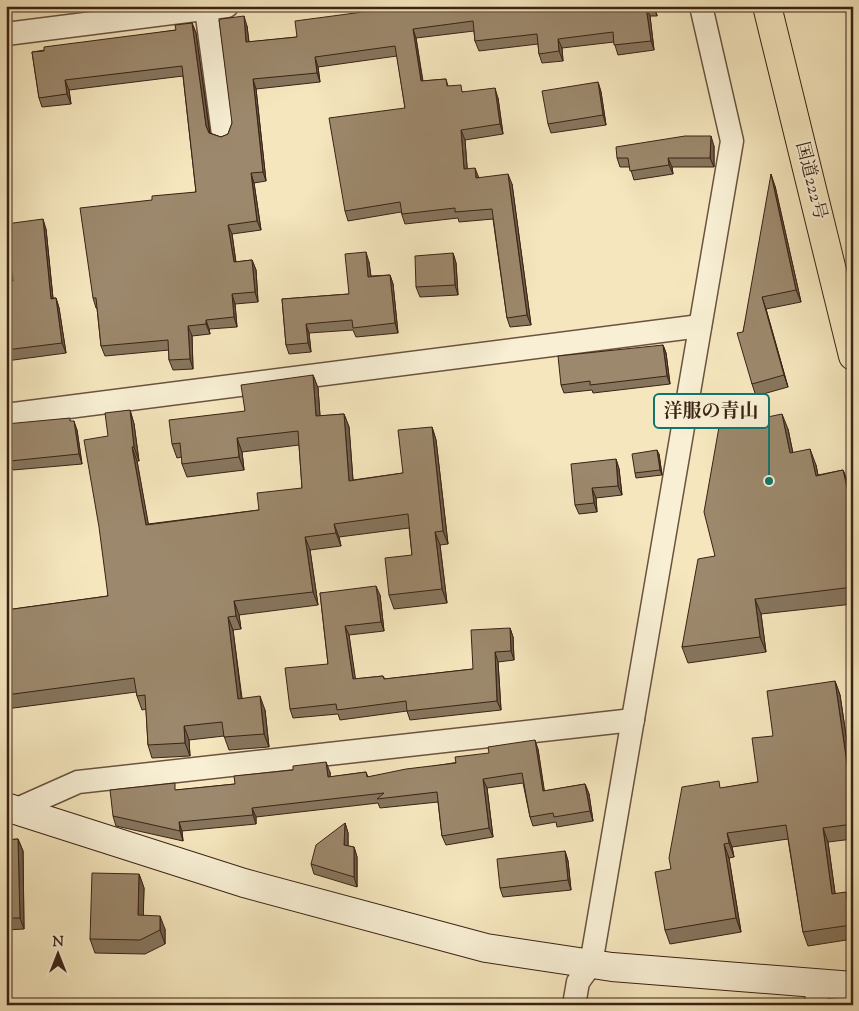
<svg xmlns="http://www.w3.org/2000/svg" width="859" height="1011" font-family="'Sorts Mill Goudy','Noto Serif JP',serif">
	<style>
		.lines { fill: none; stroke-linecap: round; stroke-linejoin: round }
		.street-casing { stroke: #6a533f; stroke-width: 25 }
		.secondary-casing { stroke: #3b2215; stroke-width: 30 }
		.highway-casing { stroke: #3b2215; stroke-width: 30 }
		.street { stroke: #f8efd4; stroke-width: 22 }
		.secondary { stroke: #f8efd4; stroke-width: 28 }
		.highway { stroke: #f5e6bd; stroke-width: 28 }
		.wall { fill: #86755d; stroke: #3b2215 }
		.shaded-wall { fill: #6d5f4c; stroke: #3b2215 }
		.building { fill: #9c886c; stroke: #3b2215 }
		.labels { text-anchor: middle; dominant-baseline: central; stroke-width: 4.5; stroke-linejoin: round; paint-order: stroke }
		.street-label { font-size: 18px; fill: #3b2215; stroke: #f8efd4 }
		.leader { fill: none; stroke: #0f766e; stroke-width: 2 }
		.callout-dot { fill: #0f766e; stroke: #f8efd4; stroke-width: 2 }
		.callout { fill: #f8efd4; stroke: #0f766e; stroke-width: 2 }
		.callout-label { font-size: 19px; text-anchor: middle; font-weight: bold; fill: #3b2215 }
	</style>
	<rect width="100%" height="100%" fill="#f5e6bd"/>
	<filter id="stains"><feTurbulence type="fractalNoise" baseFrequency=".004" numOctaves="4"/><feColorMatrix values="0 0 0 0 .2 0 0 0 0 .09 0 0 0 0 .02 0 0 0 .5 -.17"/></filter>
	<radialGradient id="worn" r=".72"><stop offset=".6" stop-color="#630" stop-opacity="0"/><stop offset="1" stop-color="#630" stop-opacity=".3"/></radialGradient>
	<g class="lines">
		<g class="street-casing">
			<g id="street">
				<path d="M206 9 223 134"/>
				<path d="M6 34 227 6"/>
				<path d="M6 415 700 326"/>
				<path d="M15 810 78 782 633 720"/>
				<path d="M816 983 817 1005"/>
				<path d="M574 1005 578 982 591 964 732 141 701 6"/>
			</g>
		</g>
		<g class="secondary-casing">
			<path id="secondary" d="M6 807 244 883 486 948 612 967 853 986"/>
		</g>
		<g class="highway-casing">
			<path id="highway" d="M767 6 853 356"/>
		</g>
		<use href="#street" class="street"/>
		<use href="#secondary" class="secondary"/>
		<use href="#highway" class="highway"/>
	</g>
	<g class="wall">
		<path d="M393 6H655L657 16H650L654 50 618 55 614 42 562 48 563 61 542 63 539 54 538 44 479 51 475 41 474 31 416 38 423 81 446 79 448 86 463 92 498 98 503 134 465 140 467 168 479 178 512 184 531 325 510 327 507 318 493 219 459 222 458 218 405 224 401 212 348 221 345 211 405 108 397 56 318 67 320 82 256 89 266 181 254 183 261 230 232 234 236 262 252 260 256 270 258 302 235 304 237 327 209 329 210 334 192 336 193 369 173 370 169 360V350L105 356 101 346 97 308H96L93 298 152 200 196 192 183 76 69 90 71 104 42 107 39 98 32 52 176 30 192 23 196 33 210 133 221 137 228 134 232 123 247 26 249 42 297 37 393 8Z"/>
		<path d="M598 82 601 92 606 125 551 133 548 124Z"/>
		<path d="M714 146V167H672L673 174 634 180 630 167H620L617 158Z"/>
		<path d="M775 186 801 302 766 309 788 387 756 396 752 384 743 332Z"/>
		<path d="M6 224 46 229 53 298H56L59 308 66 353 6 361V282L13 281 10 254 6 255Z"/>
		<path d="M453 253 456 263 458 295 420 297 416 287Z"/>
		<path d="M369 262 371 276 390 275 393 284 398 333 356 337 353 330 309 333 311 352 289 354 286 345 282 299 349 294Z"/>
		<path d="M663 345 666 353 670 384 593 393 592 390 564 393 561 385Z"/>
		<path d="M313 375 318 388 320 416 344 414 349 427 353 480 403 473 432 427 436 440 448 544 440 545 447 603 394 609 389 595 412 555 409 528 339 537 341 546 310 550 318 605 239 615 241 629 233 630 242 698 265 710 269 747 229 750 224 736 189 740 190 756 152 758 148 745 146 709 142 710 137 696 136 692 6 709V610L108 596V436L130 410 134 424 139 461H137L148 524 259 510 302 488 299 445 242 452 244 470 187 477 182 464V457L177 458 172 444 245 411Z"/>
		<path d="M71 421 77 430 82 464 13 470 10 461Z"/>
		<path d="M788 429 793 453 816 465 818 475 843 470 849 485 853 501V604L761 614 766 652 688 663 682 647 715 556Z"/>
		<path d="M659 454 662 475 636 478 635 473Z"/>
		<path d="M616 459 619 469 622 495 596 498 597 512 579 514 575 505Z"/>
		<path d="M320 593 380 595 384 631 349 635 355 679 383 676 385 679 473 669 510 628 513 637 514 660 498 662 501 710 410 720 407 711 340 720 338 714 293 718 290 709 328 664Z"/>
		<path d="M835 681 840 695 852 776H853V839L828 842 835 893 851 905 853 915V939L808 946 803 932 788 839 732 847 734 857 729 858 741 932 670 944 665 930 671 869 722 788 758 782 773 736Z"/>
		<path d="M538 749 544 791 585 784 589 794 593 821 557 827 556 822 533 826 530 817 523 783 487 788 493 837 446 845 442 836 438 802 380 808 378 803 256 817V824L182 831 183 841 116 826 113 816 177 790 235 784 330 772V777L366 772 368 777Z"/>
		<path d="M345 823 348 833V846L354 847 357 857V887L314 874 311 864Z"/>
		<path d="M18 839 23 851 24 929 6 930V840Z"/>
		<path d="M565 851 568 861 571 890 503 897 500 888Z"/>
		<path d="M139 874 144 888 143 915 165 929V944L145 954 95 953 90 939Z"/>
	</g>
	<g class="shaded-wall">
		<path d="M653 6H655L657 16Z"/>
		<path d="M646 7 650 16 654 50 651 41Z"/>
		<path d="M244 16 247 26 250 52 246 42Z"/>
		<path d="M192 23 196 33 210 136 206 126Z"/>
		<path d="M413 29 416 38 424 91 421 81Z"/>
		<path d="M558 39 562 48 563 61 559 51Z"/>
		<path d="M315 57 318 67 320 82 317 73Z"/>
		<path d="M253 79 256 89 266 181 263 172Z"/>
		<path d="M65 80 69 90 71 104 67 94Z"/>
		<path d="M598 82 601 92 606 125 603 115Z"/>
		<path d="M495 88 498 98 503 134 500 124Z"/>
		<path d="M461 130 465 140 468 178 464 169Z"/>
		<path d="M711 136 714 146V167L710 158Z"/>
		<path d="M668 158 672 167 673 174 669 165Z"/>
		<path d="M475 168 479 178H476Z"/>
		<path d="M251 173 254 183 261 230 257 221Z"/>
		<path d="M508 174 512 184 531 325 527 315Z"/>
		<path d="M771 174 775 186 801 302 796 290Z"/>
		<path d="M43 219 46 229 54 309 51 299Z"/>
		<path d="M228 225 232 234 237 272 234 262Z"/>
		<path d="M366 252 369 262 372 286 368 277Z"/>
		<path d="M453 253 456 263 458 295 455 285Z"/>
		<path d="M252 260 256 270 258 302 255 292Z"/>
		<path d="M390 275 393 284 398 333 395 323Z"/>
		<path d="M232 294 235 304 237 327 234 317Z"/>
		<path d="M762 297 766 309 788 387 784 375Z"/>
		<path d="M56 298 59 308 66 353 62 343Z"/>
		<path d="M206 320 209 329 210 334 206 324Z"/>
		<path d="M306 324 309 333 311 352 308 343Z"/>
		<path d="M188 326 192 336 193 369 190 359Z"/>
		<path d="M663 345 666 353 670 384 667 376Z"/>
		<path d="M313 375 318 388 321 430 316 416Z"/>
		<path d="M130 410 134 424 139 461 134 447Z"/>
		<path d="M344 414 349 427 354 494 349 481Z"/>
		<path d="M782 414 788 429 796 469 790 453Z"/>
		<path d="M74 421 77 430 82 464 79 454Z"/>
		<path d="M432 427 436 440 448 544 443 531Z"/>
		<path d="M237 438 242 452 244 470 239 457Z"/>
		<path d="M132 447 137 461 151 538 146 525Z"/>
		<path d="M810 449 816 465 821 491 816 476Z"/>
		<path d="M657 450 659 454 662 475 660 470Z"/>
		<path d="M616 459 619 469 622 495 618 486Z"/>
		<path d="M843 470 849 485 853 501V510Z"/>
		<path d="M592 488 596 498 597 512 594 503Z"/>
		<path d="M850 509 853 517V528Z"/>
		<path d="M334 524 339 537 341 546 336 533Z"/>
		<path d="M435 532 440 545 447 603 442 589Z"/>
		<path d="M305 537 310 550 318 605 313 592Z"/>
		<path d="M376 586 380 595 384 631 381 622Z"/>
		<path d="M755 599 761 614 766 652 760 637Z"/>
		<path d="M234 601 239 615 241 629 236 616Z"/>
		<path d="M228 617 233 630 243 712 238 699Z"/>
		<path d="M345 626 349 635 357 689 353 679Z"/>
		<path d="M510 628 513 637 514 660 511 651Z"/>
		<path d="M495 652 498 662 501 710 497 701Z"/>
		<path d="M835 681 840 695 853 782 849 777Z"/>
		<path d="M260 696 265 710 269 747 264 734Z"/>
		<path d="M184 726 189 740 190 756 185 743Z"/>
		<path d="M535 740 538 749 546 801 543 791Z"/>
		<path d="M326 762 330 772 331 786 328 777Z"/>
		<path d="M483 779 487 788 493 837 489 828Z"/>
		<path d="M585 784 589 794 593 821 590 811Z"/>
		<path d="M252 808 256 817V824L253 815Z"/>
		<path d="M179 822 182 831 183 841 180 831Z"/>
		<path d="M345 823 348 833V854L344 845Z"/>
		<path d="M823 828 828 842 837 908 832 894Z"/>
		<path d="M727 833 732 847 734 857 729 843Z"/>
		<path d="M18 839 23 851 24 929 20 918Z"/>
		<path d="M724 844 729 858 741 932 736 918Z"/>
		<path d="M354 847 357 857V887L354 877Z"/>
		<path d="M565 851 568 861 571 890 568 880Z"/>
		<path d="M139 874 144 888 143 929 138 915Z"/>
		<path d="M846 892 851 905 853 915V929L851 925Z"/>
		<path d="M160 916 165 929V944L160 930Z"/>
	</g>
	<g class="building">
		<path d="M393 6H650L646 7 651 41 614 45 613 32 558 39 559 51 539 54 537 34 475 41 473 21 413 29 421 81 446 79 447 86 461 85 462 92 495 88 500 124 461 130 464 169 475 168 476 178 508 174 527 315 507 318 492 209 455 212V208L402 214 400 202 345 211 329 118 405 108 395 46 315 57 317 73 253 79 263 172 251 173 257 221 228 225 234 262 252 260 255 292 232 294 234 317 206 320V324L188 326 190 359 169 360 168 340 101 346 96 298H93L80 208 152 200V196L196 192 182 66 65 80 67 94 39 98 32 52 44 51V47L176 30 175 25 192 23 206 126 209 133 221 137 228 134 232 123 219 20 221 19 244 16 246 42 297 37 295 21 393 8Z"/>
		<path d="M598 82 603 115 548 124 542 91Z"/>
		<path d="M685 136H711L710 158H668L669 165 630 171 628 158H617L616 147Z"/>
		<path d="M771 174 796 290 762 297 784 375 752 384 737 333 743 332Z"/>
		<path d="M43 219 51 299 56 298 62 343 6 350V282L13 281 8 244H6V224Z"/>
		<path d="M366 252 368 277 390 275 395 323 353 328 352 320 306 324 308 343 286 345 282 299 349 294 345 254Z"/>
		<path d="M453 253 455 285 416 287 415 256Z"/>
		<path d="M663 345 667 376 590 385V381L561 385 558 356Z"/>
		<path d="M313 375 316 416 344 414 349 481 403 473 398 430 432 427 443 531 435 532 442 589 389 595 385 558 412 555 408 514 334 524 336 533 305 537 313 592 234 601 236 616 228 617 238 699 260 696 264 734 224 737 222 722 184 726 185 743 148 745 145 695 137 696 134 678 6 695V610L108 596 99 527 84 440 108 436 105 413 130 410 134 447H132L146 525 259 510 257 493 302 488 298 431 237 438 239 457 182 464 180 443 172 444 169 420 245 411 241 385Z"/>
		<path d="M782 414 790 453 810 449 816 476 843 470 852 509H850L853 528V587L755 599 760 637 682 647 698 559 715 556 704 512 719 427Z"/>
		<path d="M70 418V421H74L79 454 10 461 6 424Z"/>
		<path d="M657 450 660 470 635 473 632 454Z"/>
		<path d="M616 459 618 486 592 488 594 503 575 505 571 464Z"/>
		<path d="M376 586 381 622 345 626 353 679 383 676 384 679 473 669 471 630 510 628 511 651 495 652 497 701 407 711 406 701 337 710 336 704 290 709 285 668 328 664 320 593Z"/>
		<path d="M835 681 849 777 853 776V824L823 828 832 894 846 892 851 925 803 932 786 825 727 833 729 843 724 844 736 918 665 930 655 872 671 869 669 858 682 787 719 781 720 788 758 782 752 738 773 736 767 691Z"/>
		<path d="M535 740 543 791 585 784 590 811 554 817 553 813 530 817 522 773 483 779 489 828 442 836 437 792 377 799 384 793 252 808 253 815 179 822 180 831 113 816 110 790 175 783V790L235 784 234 776 293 770V766L326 762 328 777 366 772 367 777 406 769 456 763 455 757 489 753 488 747Z"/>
		<path d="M345 823 344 845 354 847V877L311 864 316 845Z"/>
		<path d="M18 839 20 918H6V840Z"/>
		<path d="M565 851 568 880 500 888 497 859Z"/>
		<path d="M92 873 139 874 138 915 160 916V930L140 940 90 939Z"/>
		<path d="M461 1002V1005H424V1003Z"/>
	</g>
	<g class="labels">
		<g class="street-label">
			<text transform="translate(810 181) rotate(76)">国道222号</text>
		</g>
	</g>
	<path class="leader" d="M769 481L769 411"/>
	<circle class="callout-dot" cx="769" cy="481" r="5"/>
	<rect class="callout" x="654" y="394" width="115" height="34" rx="5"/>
	<g class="callout-label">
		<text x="711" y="417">洋服の青山</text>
	</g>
	<rect width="859" height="1011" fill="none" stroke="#f5e6bd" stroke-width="25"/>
	<rect x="8" y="8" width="844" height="996" fill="none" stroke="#3b2215" stroke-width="2.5"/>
	<rect x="12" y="12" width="834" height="986" fill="none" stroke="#3b2215"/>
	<g transform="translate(58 954)" stroke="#f8efd4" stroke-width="4" paint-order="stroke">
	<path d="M0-4L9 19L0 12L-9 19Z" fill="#3b2215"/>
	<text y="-8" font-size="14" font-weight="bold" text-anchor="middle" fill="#3b2215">N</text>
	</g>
	<rect width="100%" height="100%" filter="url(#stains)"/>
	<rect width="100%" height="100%" fill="url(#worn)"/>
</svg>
